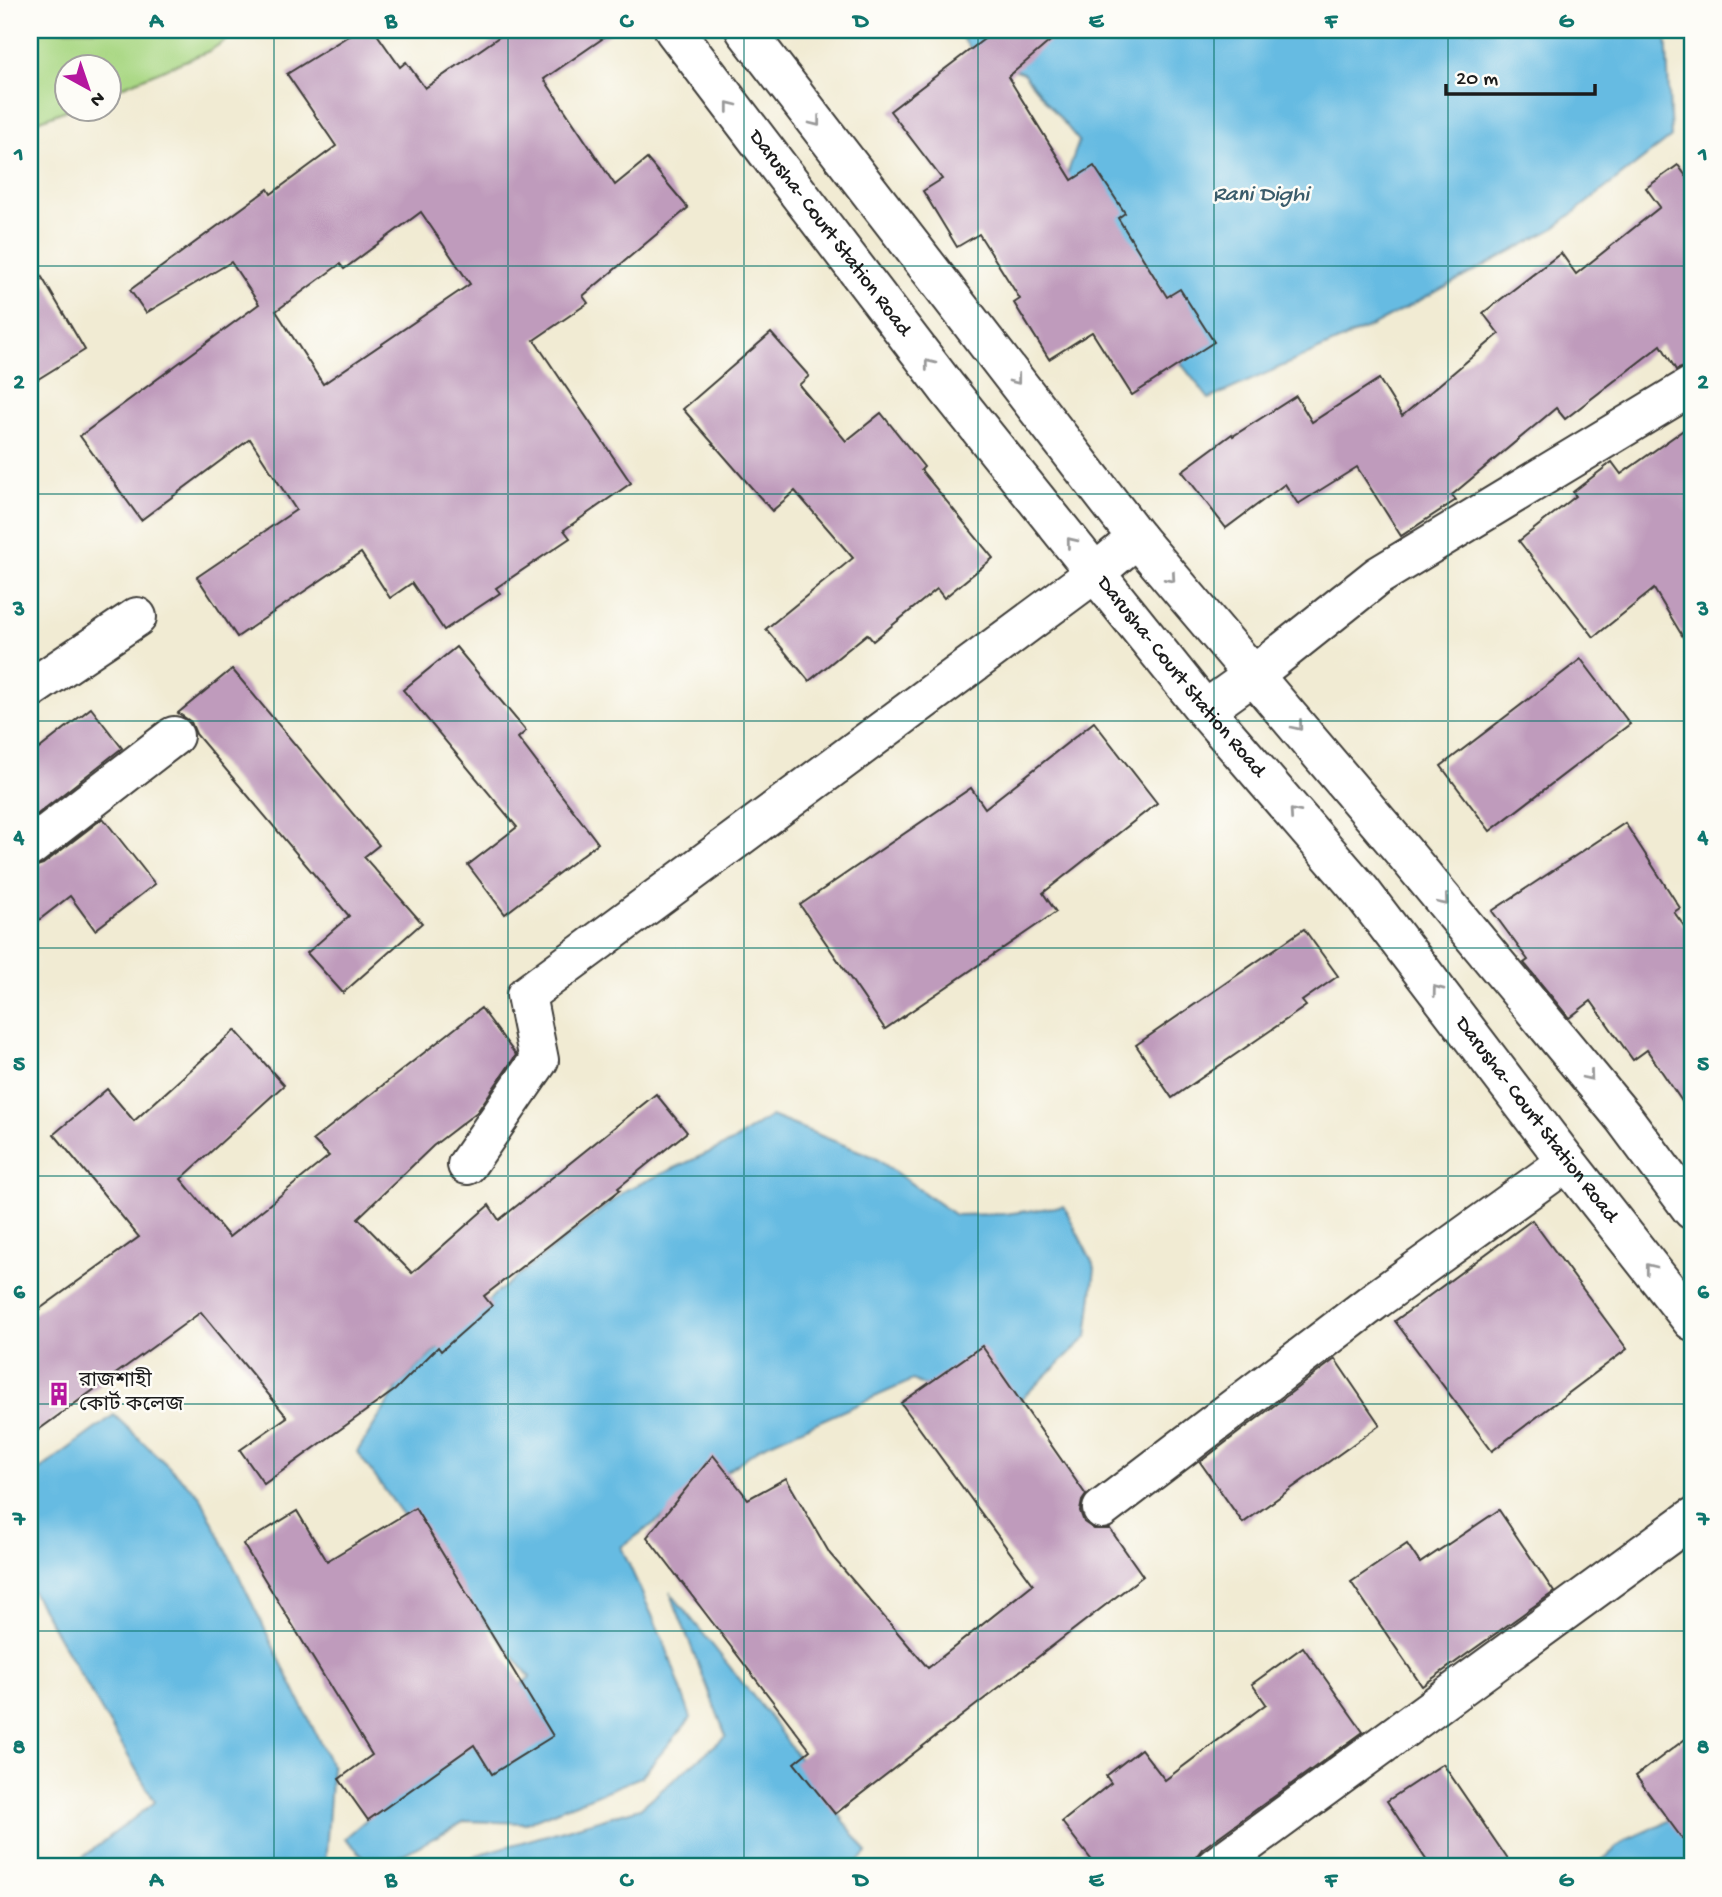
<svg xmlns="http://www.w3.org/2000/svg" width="1722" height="1897" font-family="'Gochi Hand','Noto Sans Bengali',sans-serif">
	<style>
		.green { fill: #aad885; stroke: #637a50; stroke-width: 2 }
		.water { fill: #66bbe2; stroke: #416c7f; stroke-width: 2 }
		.building { fill: #bf9bbc; fill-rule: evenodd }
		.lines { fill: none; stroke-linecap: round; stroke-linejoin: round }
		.minor-casing { stroke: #3c3b37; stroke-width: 42 }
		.tertiary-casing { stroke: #3c3b37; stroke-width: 42 }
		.minor { stroke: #fff; stroke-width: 38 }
		.tertiary { stroke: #fff; stroke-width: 38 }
		.oneway { stroke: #999 }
		.grid { fill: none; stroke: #0f766e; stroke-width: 2; stroke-opacity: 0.55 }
		.labels { text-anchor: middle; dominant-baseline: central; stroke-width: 5; stroke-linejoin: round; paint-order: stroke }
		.street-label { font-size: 21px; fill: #1c1c1c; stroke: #fdfcf7 }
		.poi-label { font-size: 21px; fill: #1c1c1c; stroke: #fdfcf7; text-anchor: start }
		.water-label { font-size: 23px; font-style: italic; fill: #3a5c6b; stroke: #fdfcf7 }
		.neatline { fill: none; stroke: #0f766e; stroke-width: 2.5 }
		.grid-label { font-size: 23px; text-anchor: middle; font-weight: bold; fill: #0f766e }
	</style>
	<rect width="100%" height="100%" fill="#fdfcf7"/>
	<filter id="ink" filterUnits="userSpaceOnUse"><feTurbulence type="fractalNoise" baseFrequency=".0143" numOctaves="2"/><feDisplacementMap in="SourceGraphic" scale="14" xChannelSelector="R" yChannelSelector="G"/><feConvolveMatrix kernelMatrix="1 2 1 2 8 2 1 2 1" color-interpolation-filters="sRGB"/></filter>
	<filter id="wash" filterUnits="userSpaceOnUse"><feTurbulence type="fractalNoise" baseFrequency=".00686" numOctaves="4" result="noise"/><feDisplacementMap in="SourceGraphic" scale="28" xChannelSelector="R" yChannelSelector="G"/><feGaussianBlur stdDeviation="1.57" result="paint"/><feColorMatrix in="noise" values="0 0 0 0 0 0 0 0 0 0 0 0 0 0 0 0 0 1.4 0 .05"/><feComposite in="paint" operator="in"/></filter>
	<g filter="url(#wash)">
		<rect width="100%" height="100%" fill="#f1ebd3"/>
		<path class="green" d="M30 30H242L209 51 109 92 108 66H66V108L69 109 30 124Z"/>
		<g class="water">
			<path d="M956 30H1666L1671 137 1553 229 1372 326 1209 399 1056 205 1079 141 1023 73 974 53Z"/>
			<path d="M771 1116 874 1157 955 1215 1005 1214 1064 1206 1095 1268 1087 1337 1017 1403 985 1416 913 1380 761 1447 621 1547 665 1644 691 1718 641 1777 526 1823 465 1821 380 1867H374L345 1838 530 1677 447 1575 357 1452 400 1384 494 1295 626 1190 732 1142Z"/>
			<path d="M114 1415 200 1496 332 1767 325 1867H70L155 1802 30 1588V1477Z"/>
			<path d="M670 1592 765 1711 867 1853 853 1867H461L477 1855 640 1808 726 1736Z"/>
			<path d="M1692 1810V1867H1594L1626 1840Z"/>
		</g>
		<g id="blocks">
			<g class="building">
				<path d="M358 30H374L400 67 406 62 425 88 509 30H615L544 79 615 185 647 159 688 208 583 296 588 303 534 340 631 483 564 530 570 538 496 588 500 593 444 630 412 583 390 598 361 553 237 637 197 577 296 510 250 439 141 520 80 436 259 304 231 262 146 313 130 290 268 189 271 194 336 146 287 74ZM421 212 470 284 323 384 276 311 340 264 344 269Z"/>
				<path d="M996 30H1063L1008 77 1072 180 1094 166 1125 213 1118 218 1167 297 1180 289 1214 342 1132 395 1092 332 1049 359 1014 303 1020 299 979 234 957 247 923 191 942 179 890 111Z"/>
				<path d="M1678 165 1691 183 1692 181V364L1676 370 1661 345 1565 419 1556 408 1452 495 1456 500 1401 536 1357 467 1298 504 1285 484 1226 528 1182 471 1232 434 1233 436 1296 396 1312 422 1379 379 1402 416 1499 334 1483 313 1561 253 1576 274 1660 207 1646 188Z"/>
				<path d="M30 257 85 350 30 384Z"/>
				<path d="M771 333 809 376 799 385 846 441 881 413 924 467 921 470 993 558 944 598 937 589 873 641 867 634 809 681 766 629 853 558 795 491 772 511 683 409Z"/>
				<path d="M1692 424V652L1654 589 1594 637 1519 541 1576 496 1573 492 1612 462 1621 474Z"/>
				<path d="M456 647 526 731 518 738 598 843 505 914 468 865 517 827 403 690Z"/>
				<path d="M1581 659 1630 724 1490 831 1441 766Z"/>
				<path d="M232 669 379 845 364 857 422 923 343 993 307 953 349 916 196 734 191 722 178 713Z"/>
				<path d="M91 708 122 748 30 820V756Z"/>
				<path d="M1094 722 1157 803 1043 893 1056 912 885 1029 800 905 971 788 985 808Z"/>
				<path d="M103 818 155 884 95 930 70 896 30 927V868L43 864Z"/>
				<path d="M1625 823 1680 908 1674 912 1692 937V1116L1647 1050 1633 1060 1591 1001 1569 1018 1524 963 1528 960 1492 911Z"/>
				<path d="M1304 929 1338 976 1302 1001 1306 1006 1172 1098 1136 1045Z"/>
				<path d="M481 1008 516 1055 477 1112 433 1146 358 1218 412 1273 489 1205 499 1220 656 1094 687 1132 618 1188 620 1190 484 1296 492 1306 441 1351 438 1347 395 1390 264 1484 240 1450 287 1417 201 1312 30 1436V1316L139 1237 54 1134 107 1089 134 1121 235 1030 284 1085 181 1179 229 1237 329 1156 313 1140Z"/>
				<path d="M1532 1220 1627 1349 1492 1451 1395 1321Z"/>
				<path d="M982 1346 1086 1495 1082 1501 1080 1511 1084 1522 1094 1529H1110L1143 1576 835 1814 794 1763 810 1750 647 1537 713 1455 748 1499 786 1478 830 1554 928 1668 1033 1584 901 1403Z"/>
				<path d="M1335 1359 1380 1425 1243 1523 1200 1462Z"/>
				<path d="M415 1508 553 1736 492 1774 474 1745 368 1820 339 1779 372 1755 243 1544 297 1511 327 1561Z"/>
				<path d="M1499 1510 1554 1592 1422 1686 1351 1582 1407 1544 1420 1563Z"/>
				<path d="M1303 1647 1363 1732 1202 1849 1195 1858 1193 1867H1097L1062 1822 1111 1783 1106 1776 1141 1749 1165 1780 1266 1704 1252 1684Z"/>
				<path d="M1692 1734V1852L1636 1776Z"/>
				<path d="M1443 1764 1513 1867H1431L1387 1801Z"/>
			</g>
		</g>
	</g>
	<g filter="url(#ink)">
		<use href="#blocks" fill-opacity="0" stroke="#3c3b37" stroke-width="2"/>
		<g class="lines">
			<g class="minor-casing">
				<g id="minor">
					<path d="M30 689 137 617"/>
					<path d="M1205 710 1255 674 1378 576 1692 386"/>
					<path d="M30 847 174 736"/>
					<path d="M467 1165 539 1060 526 995 1095 573 1137 538"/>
					<path d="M1102 1509 1377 1299 1567 1162"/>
					<path d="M1215 1867 1692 1518"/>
				</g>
			</g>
			<g class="tertiary-casing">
				<g id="tertiary">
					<path id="s1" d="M674 30 947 388 1205 710 1361 891 1567 1162 1692 1321"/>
					<path d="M745 30 1137 538 1402 850 1623 1117 1692 1210"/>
				</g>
			</g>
			<use href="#minor" class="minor"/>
			<use href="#tertiary" class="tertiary"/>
		</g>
		<defs><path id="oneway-chevron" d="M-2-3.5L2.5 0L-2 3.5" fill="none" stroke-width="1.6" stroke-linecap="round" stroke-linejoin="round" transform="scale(1.75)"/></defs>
		<g class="oneway">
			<use href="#oneway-chevron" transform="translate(730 106) rotate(-128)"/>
			<use href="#oneway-chevron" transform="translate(816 122) rotate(52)"/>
			<use href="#oneway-chevron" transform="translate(929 364) rotate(-128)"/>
			<use href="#oneway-chevron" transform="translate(1016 380) rotate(52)"/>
			<use href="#oneway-chevron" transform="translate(1071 542) rotate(-129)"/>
			<use href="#oneway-chevron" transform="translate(1171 578) rotate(49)"/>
			<use href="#oneway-chevron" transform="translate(1298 726) rotate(50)"/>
			<use href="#oneway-chevron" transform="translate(1294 813) rotate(-131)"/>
			<use href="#oneway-chevron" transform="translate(1444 901) rotate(50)"/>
			<use href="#oneway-chevron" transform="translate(1437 990) rotate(-127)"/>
			<use href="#oneway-chevron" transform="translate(1589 1076) rotate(50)"/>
			<use href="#oneway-chevron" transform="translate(1650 1268) rotate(-128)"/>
		</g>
	</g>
	<path class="grid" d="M274 30V1867M508 30V1867M744 30V1867M978 30V1867M1214 30V1867M1448 30V1867M30 266H1692M30 494H1692M30 721H1692M30 948H1692M30 1176H1692M30 1404H1692M30 1631H1692"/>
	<defs>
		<g id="building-bare" transform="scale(1.89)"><path d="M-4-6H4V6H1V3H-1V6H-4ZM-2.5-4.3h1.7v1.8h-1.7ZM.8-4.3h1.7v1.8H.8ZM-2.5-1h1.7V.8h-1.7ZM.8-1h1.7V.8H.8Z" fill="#b5179e" stroke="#fdfcf7" stroke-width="2.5" paint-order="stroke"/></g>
	</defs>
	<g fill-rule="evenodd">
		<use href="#building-bare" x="59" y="1394"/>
	</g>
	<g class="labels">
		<g class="street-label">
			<text stroke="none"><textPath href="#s1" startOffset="256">Darusha- Court Station Road</textPath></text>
			<text stroke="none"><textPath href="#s1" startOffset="822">Darusha- Court Station Road</textPath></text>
			<text stroke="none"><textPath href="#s1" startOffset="1390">Darusha- Court Station Road</textPath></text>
		</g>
		<g class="poi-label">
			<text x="79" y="1382">রাজশাহী<tspan x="79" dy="24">কোর্ট কলেজ</tspan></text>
		</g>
		<g class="water-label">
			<text x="1261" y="195">Rani Dighi</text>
		</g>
	</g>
	<rect width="1722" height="1897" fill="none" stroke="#fdfcf7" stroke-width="77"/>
	<g transform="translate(88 88) rotate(140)"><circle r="33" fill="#fdfcf7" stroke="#a3a29f" stroke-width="2"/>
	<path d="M0-5L12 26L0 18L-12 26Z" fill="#b5179e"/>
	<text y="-10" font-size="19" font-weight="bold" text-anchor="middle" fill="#1c1c1c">N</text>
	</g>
	<path d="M1446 84v10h149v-10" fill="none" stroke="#1c1c1c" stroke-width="3.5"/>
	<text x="1456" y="84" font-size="21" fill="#1c1c1c" stroke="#fdfcf7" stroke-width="5" paint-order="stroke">20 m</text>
	<rect x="38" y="38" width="1646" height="1820" class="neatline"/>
	<g class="grid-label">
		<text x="156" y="27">A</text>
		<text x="391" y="27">B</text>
		<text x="626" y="27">C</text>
		<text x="861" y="27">D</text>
		<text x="1096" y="27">E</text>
		<text x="1331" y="27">F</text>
		<text x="1566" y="27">G</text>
		<text x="19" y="160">1</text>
		<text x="1703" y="160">1</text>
		<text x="19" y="388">2</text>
		<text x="1703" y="388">2</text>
		<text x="19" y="615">3</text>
		<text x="1703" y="615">3</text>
		<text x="19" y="843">4</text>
		<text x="1703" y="843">4</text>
		<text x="19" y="1070">5</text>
		<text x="1703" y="1070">5</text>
		<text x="19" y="1298">6</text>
		<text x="1703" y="1298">6</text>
		<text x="19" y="1525">7</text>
		<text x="1703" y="1525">7</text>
		<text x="19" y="1753">8</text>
		<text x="1703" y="1753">8</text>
		<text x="156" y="1886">A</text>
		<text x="391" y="1886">B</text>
		<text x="626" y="1886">C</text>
		<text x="861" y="1886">D</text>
		<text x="1096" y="1886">E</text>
		<text x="1331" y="1886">F</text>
		<text x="1566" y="1886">G</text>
	</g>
</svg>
